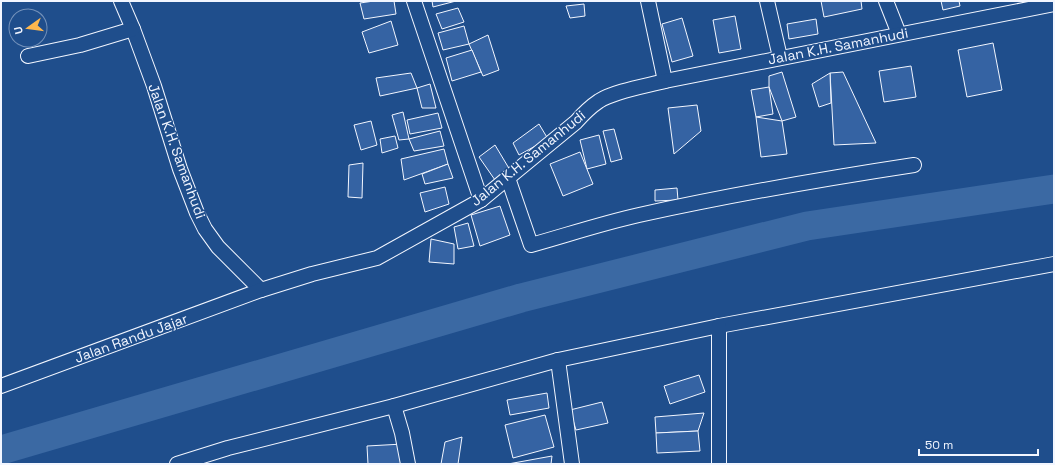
<svg xmlns="http://www.w3.org/2000/svg" width="1055" height="465" font-family="'Space Grotesk',sans-serif">
	<style>
		.lines { fill: none; stroke-linecap: round; stroke-linejoin: round }
		.river { stroke: #3b69a3; stroke-width: 29 }
		.building { fill: #3563a3; stroke: #f2f6ff }
		.street-casing { stroke: #f2f6ff; stroke-width: 16 }
		.street { stroke: #1f4e8c; stroke-width: 14 }
		.labels { text-anchor: middle; dominant-baseline: central; stroke-width: 3; stroke-linejoin: round; paint-order: stroke }
		.street-label { font-size: 14px; fill: #f2f6ff; stroke: #1f4e8c }
	</style>
	<rect width="100%" height="100%" fill="#1f4e8c"/>
	<g class="lines">
		<path class="river" d="M1 450 521 298 807 226 1054 189"/>
	</g>
	<g class="building">
		<path d="M374 1H394L396 14 364 19 360 3Z"/>
		<path d="M432 1H456L433 7Z"/>
		<path d="M821 1H861L862 9 824 17Z"/>
		<path d="M941 1H959L960 6 943 10Z"/>
		<path d="M584 4 585 16 570 18 566 6Z"/>
		<path d="M458 8 464 22 442 29 436 14Z"/>
		<path d="M735 16 741 49 719 53 713 20Z"/>
		<path d="M682 18 693 56 672 62 662 24Z"/>
		<path d="M816 19 818 34 789 39 787 24Z"/>
		<path d="M391 21 398 45 369 53 362 32Z"/>
		<path d="M464 26 469 44 443 50 438 33Z"/>
		<path d="M488 35 499 70 483 76 469 44Z"/>
		<path d="M993 43 1002 90 967 97 958 50Z"/>
		<path d="M472 50 481 72 452 81 446 58Z"/>
		<path d="M911 66 916 97 884 102 879 71Z"/>
		<path d="M782 72 796 117 782 121 769 87V76Z"/>
		<path d="M843 72 876 143 834 145 830 73Z"/>
		<path d="M411 73 417 88 380 96 376 78Z"/>
		<path d="M830 73 831 103 819 107 812 84Z"/>
		<path d="M430 84 436 108H422L417 88Z"/>
		<path d="M769 87 773 114 756 117 751 90Z"/>
		<path d="M697 105 701 131 674 154 668 108Z"/>
		<path d="M403 112 409 139 399 140 392 115Z"/>
		<path d="M438 113 442 128 410 134 407 120Z"/>
		<path d="M756 117 782 121 787 154 761 157Z"/>
		<path d="M371 121 377 145 361 150 354 125Z"/>
		<path d="M539 124 548 139 519 155 513 143Z"/>
		<path d="M614 129 622 159 611 162 603 131Z"/>
		<path d="M440 131 444 146 414 151 409 139Z"/>
		<path d="M599 135 606 164 587 169 580 140Z"/>
		<path d="M395 136 398 148 382 153 380 139Z"/>
		<path d="M495 145 510 170 495 180 479 157Z"/>
		<path d="M444 149 448 164 404 180 401 159Z"/>
		<path d="M580 152 593 184 563 196 550 164Z"/>
		<path d="M363 163 362 198 348 197 349 165Z"/>
		<path d="M448 164 453 178 425 184 422 174Z"/>
		<path d="M445 187 449 204 425 212 420 193Z"/>
		<path d="M677 188 678 200 655 201V190Z"/>
		<path d="M500 206 510 235 480 246 471 215Z"/>
		<path d="M468 223 474 246 458 249 454 227Z"/>
		<path d="M431 239 454 244V264L429 262Z"/>
		<path d="M699 375 705 392 670 404 664 386Z"/>
		<path d="M547 393 549 408 510 415 507 400Z"/>
		<path d="M602 402 608 423 576 430 570 410Z"/>
		<path d="M704 413 698 431 656 433 655 417Z"/>
		<path d="M545 415 554 447 513 458 505 425Z"/>
		<path d="M698 431 700 451 657 453 656 433Z"/>
		<path d="M462 437 458 464H441L445 442Z"/>
		<path d="M403 444 404 464H368L367 446Z"/>
		<path d="M552 456 551 464H508Z"/>
	</g>
	<g class="lines">
		<g class="street-casing">
			<g id="street">
				<path d="M121 1 133 29 154 86 180 169 197 213 205 229 218 247 261 290"/>
				<path d="M414 1 481 200"/>
				<path d="M648 1 665 81"/>
				<path d="M767 1 780 57"/>
				<path d="M886 1 899 34"/>
				<path d="M28 56 80 45 133 29"/>
				<path d="M508 178 531 245C567 235 603 223 639 215 730 195 822 179 914 165"/>
				<path d="M558 360 572 464"/>
				<path d="M1 386 261 290 312 274 377 258 481 200 576 122C583 114 590 107 599 101 615 91 646 86 665 81L1054 4"/>
				<path d="M394 406 402 433 408 464"/>
				<path d="M177 464 228 448 394 406 558 360 719 326 1054 264"/>
				<path d="M719 464V326"/>
			</g>
		</g>
		<use href="#street" class="street"/>
	</g>
	<g class="labels">
		<g class="street-label">
			<text transform="translate(838 46) rotate(-11)">Jalan K.H. Samanhudi</text>
			<text transform="translate(177 151) rotate(70)">Jalan K.H. Samanhudi</text>
			<text transform="translate(528 158) rotate(-39)">Jalan K.H. Samanhudi</text>
			<text transform="translate(131 338) rotate(-20)">Jalan Randu Jajar</text>
		</g>
	</g>
	<rect width="1055" height="465" fill="none" stroke="#f2f6ff" stroke-width="4"/>
	<g transform="translate(28 28) rotate(256)"><circle r="19" fill="#1f4e8c" stroke="#7391ba"/>
	<path d="M0-3L7 15L0 10L-7 15Z" fill="#ffb74d"/>
	<text y="-6" font-size="11" font-weight="bold" text-anchor="middle" fill="#f2f6ff">U</text>
	</g>
	<path d="M919 449v6h119v-6" fill="none" stroke="#f2f6ff" stroke-width="2"/>
	<text x="925" y="449" font-size="12" fill="#f2f6ff" stroke="#1f4e8c" stroke-width="3" paint-order="stroke">50 m</text>
</svg>
